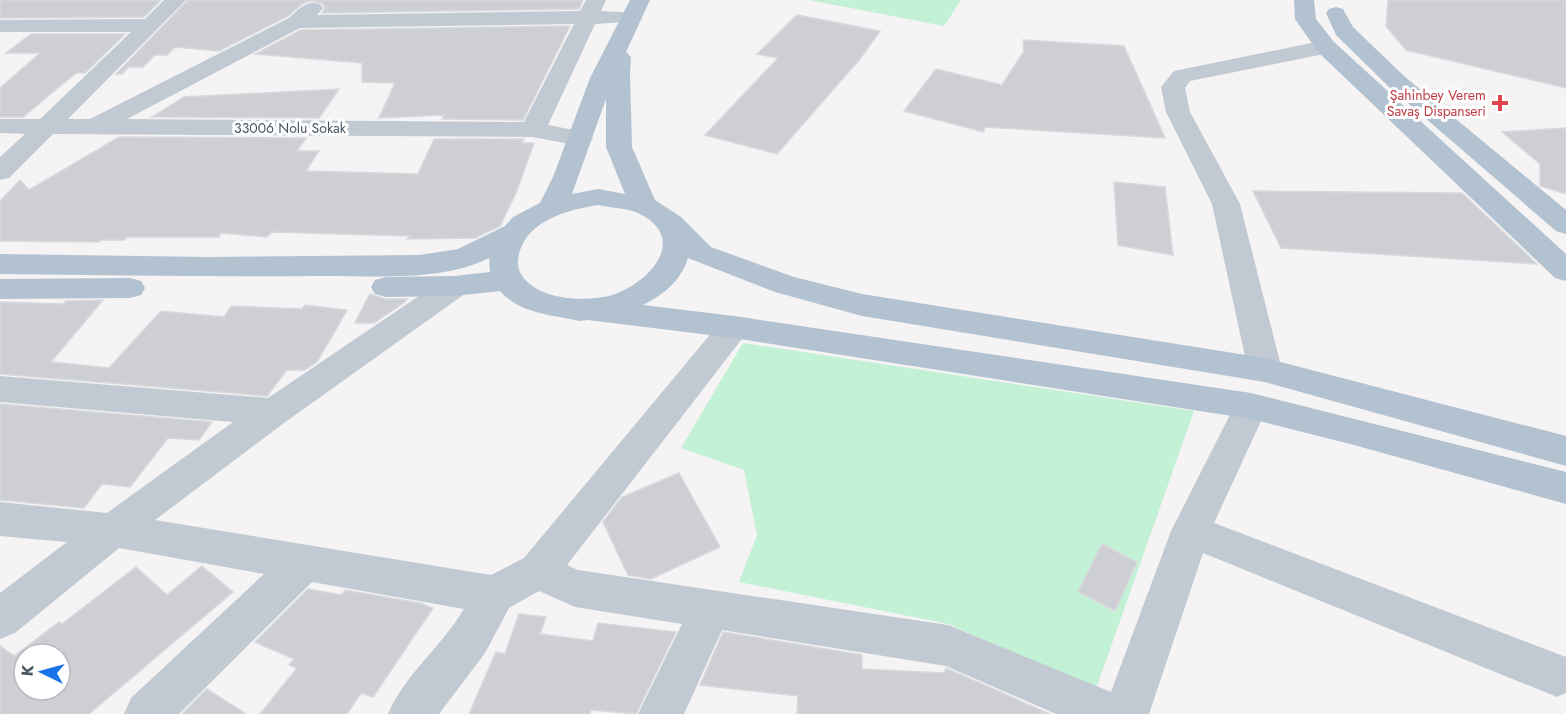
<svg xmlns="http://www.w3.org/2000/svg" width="1566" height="714" font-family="Jost,sans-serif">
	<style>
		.green { fill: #c3f1d5 }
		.building { fill: #cdcfd5; stroke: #d7d9de; stroke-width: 1.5; fill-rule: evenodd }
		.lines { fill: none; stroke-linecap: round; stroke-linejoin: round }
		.minor { fill: #c1cad2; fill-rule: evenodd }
		.major { fill: #b3c2d1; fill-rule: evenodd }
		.health-dot { fill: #e0444e; stroke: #fff; stroke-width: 2 }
		.labels { text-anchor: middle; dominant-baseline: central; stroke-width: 6; stroke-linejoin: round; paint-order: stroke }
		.far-health-label { font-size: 14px; fill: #be3a42; stroke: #fff; text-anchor: end }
		.far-street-label { font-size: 14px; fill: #4a5661; stroke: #fff }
	</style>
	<rect width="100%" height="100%" fill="#f5f3f3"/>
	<g class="green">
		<path d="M809 0H961L944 26Z"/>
		<path d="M743 343 1194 411 1096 689 948 624 739 582 757 535 744 470 681 448Z"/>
	</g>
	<g class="building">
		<path d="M0 0H161L144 17 0 18Z"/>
		<path d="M188 0H583L579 9 322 13 325 8 322 3 310 1 302 4 288 16 219 51 175 47 167 55H155L143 67H129L122 74H116Z"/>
		<path d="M1388 0H1566V88L1406 50 1386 26Z"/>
		<path d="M797 15 880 31 860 59 777 154 705 135 778 58 757 54Z"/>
		<path d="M570 26 523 120 442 119 444 115 379 118 395 83 362 82V63L255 54 301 30Z"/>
		<path d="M31 34H125L85 73H76L23 117H0V88L40 53H6Z"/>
		<path d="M1023 40 1124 46 1165 138 984 127V132L904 111 936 69 1002 85 1024 51Z"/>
		<path d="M339 89 319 118 152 117 184 97Z"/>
		<path d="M1566 128V194L1540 186V164L1502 132Z"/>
		<path d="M119 137 306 138 297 151H319L306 171 418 174 434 139H524L522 143H534L516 193 500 226 475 238 407 239 410 236 272 232 267 237 221 233 219 237H127L125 240H102L99 242 0 241V201L20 180 29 190Z"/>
		<path d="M1114 182 1165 187 1173 255 1118 245Z"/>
		<path d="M1253 191 1462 193 1537 264 1281 248Z"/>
		<path d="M370 294 385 299H407L405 302 374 323H355Z"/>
		<path d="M103 300 51 362 109 368 161 311 224 317 231 306 302 309 305 305 347 310 317 362 305 370H287L267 396 0 374V302L63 304 66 301Z"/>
		<path d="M0 404 212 422 199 440 168 438 130 487 102 484 84 508 0 500Z"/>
		<path d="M679 473 720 547 651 579 628 575 603 522 622 497Z"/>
		<path d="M1102 544 1137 562 1115 611 1078 592Z"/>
		<path d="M202 566 233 592 89 714H0V646L14 656 59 622 62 624 136 567 167 595ZM24 654H60V690H24Z"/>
		<path d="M308 589 342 595 345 590 420 603 433 608 373 697 361 693 347 714H260L297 668 289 665 294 659 255 642Z"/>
		<path d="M519 614 546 617 540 634 593 641 598 623 676 632 636 714 591 710 590 714H469L496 652 505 654Z"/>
		<path d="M723 632 862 655V669L944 673 946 668 1050 714H797L798 696 700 685Z"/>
		<path d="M207 689 246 714H182Z"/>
	</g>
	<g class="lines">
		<g class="minor">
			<path d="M164 0H186L68 119H90L289 18C299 9 306 0 320 4L323 8 317 15 580 11 586 0H606L601 11 639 13 642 17 639 21 595 24 548 125 589 133 593 138 589 143 580 146 533 137 53 134 9 178 0 180V157L25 134 0 133V119H40L131 32H0V20L145 19ZM574 24 524 122 127 119 300 28Z"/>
			<path d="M1326 40 1334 42 1337 47 1334 52 1190 81 1185 88 1190 112 1240 204 1282 370 1277 379 1265 382 1253 379 1248 370 1212 204 1166 112 1161 87 1174 71Z"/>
			<path d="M455 276 466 279 470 286 466 293 284 423 155 520 491 575 524 558 723 319 734 316 745 319 750 327 745 335 567 565 578 570 948 625 1111 692 1171 531 1239 397 1251 393 1263 397 1268 406 1214 523 1566 657V693L1557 697 1203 553 1149 714H1056L946 666 722 630 684 714H638L682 624 575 607 539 591 509 608 485 653 439 714H388C405 674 442 646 464 609L312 582 179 714H124L131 698 264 574 119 548 15 633 0 639V593L67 542 0 536V502L107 513 233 422 0 402V376L268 398 444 279Z"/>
		</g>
		<g class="major">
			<path d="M630 0H650L626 52 631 57 630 74 632 147 655 200 681 217 711 247 794 277 862 294 1265 358 1566 436V466L1265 382 862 316 775 292 688 258C681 280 664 295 643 305L734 316 1251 393 1566 472V504L1354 445 1251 419 734 338 588 320 580 321C552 315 520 314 500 291L455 296 386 297 375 294 371 287 375 280 386 277 455 276 490 272 489 258C441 283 368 275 314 276 209 277 105 275 0 274V254L209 257 420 255 458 249 505 226 513 217 540 203 553 177 590 78ZM606 99V147L625 194 598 189 572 194ZM598 205C610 208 627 208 638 213 690 238 650 283 612 295 591 301 560 300 541 291 528 284 517 275 518 260 522 222 566 210 598 205Z"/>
			<path d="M1294 0H1314L1316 19 1334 42 1566 254V281L1555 278 1318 52 1295 19Z"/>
			<path d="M1336 7 1343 9 1353 27 1404 76 1566 210V234L1556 231 1388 86 1336 35 1326 13 1329 9Z"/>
			<path d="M130 278 141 281 145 288 141 295 130 298 0 299V279Z"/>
		</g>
	</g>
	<path class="health-dot" d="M1497 94h6v6h6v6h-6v6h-6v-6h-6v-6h6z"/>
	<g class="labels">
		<g class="far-health-label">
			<text x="1486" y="95">Şahinbey Verem<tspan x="1486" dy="16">Savaş Dispanseri</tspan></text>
		</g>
		<g class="far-street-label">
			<text x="290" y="128">33006 Nolu Sokak</text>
		</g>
	</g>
	<g transform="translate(42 672) rotate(275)"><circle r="28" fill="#ffffff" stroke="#b7bbc0" stroke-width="1.5"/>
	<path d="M0-4.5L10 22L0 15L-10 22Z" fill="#1a73e8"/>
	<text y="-9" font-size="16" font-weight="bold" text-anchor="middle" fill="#4a5661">K</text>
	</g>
</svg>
